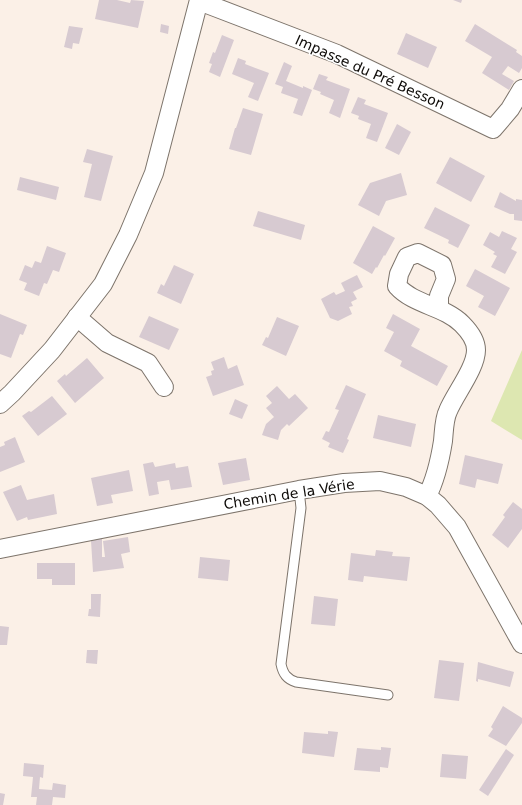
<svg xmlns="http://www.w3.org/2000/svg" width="522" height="805" font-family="'DejaVu Sans',sans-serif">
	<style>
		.green { fill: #dde7b1 }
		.building { fill: #d7cad1 }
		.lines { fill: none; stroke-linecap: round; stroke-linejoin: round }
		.service-casing { stroke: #7d746b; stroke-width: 11 }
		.minor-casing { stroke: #7d746b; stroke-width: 20 }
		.service { stroke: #fff; stroke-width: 9 }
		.minor { stroke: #fff; stroke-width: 18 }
		.labels { text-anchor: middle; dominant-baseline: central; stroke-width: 3; stroke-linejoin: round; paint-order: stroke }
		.street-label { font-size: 14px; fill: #0e0b08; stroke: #fff }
	</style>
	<rect width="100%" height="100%" fill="#fbf0e7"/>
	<path class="green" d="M522 350V440L491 421Z"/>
	<g class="building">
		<path d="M99 0H117L130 3 131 0 144 1 138 28 95 19Z"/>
		<path d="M453 0H462L461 3Z"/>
		<path d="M161 24 169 26 168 34 160 32Z"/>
		<path d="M475 24 517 50 516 52 522 56V68L519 73 508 66 502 74 514 81 509 90 482 73 492 57 465 41Z"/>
		<path d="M69 26 83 28 79 44 73 43 72 49 64 47Z"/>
		<path d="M406 33 437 47 428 68 397 54Z"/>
		<path d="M222 35 234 40 220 77 209 72 212 64 209 63 213 52 215 53Z"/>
		<path d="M238 58 246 61 245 64 269 73 258 101 248 97 254 83 232 74Z"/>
		<path d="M284 62 292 66 286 81 303 88V86L312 90 302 116 293 113 298 99 281 93 283 87 275 84Z"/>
		<path d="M319 74 328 77 326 80 350 89 340 118 329 113 334 100 320 94 321 92 313 89Z"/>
		<path d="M358 97 366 100 364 104 388 113 377 142 366 138 371 124 358 119 359 116 351 113Z"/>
		<path d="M243 108 263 114 251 155 229 149 235 128H236Z"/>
		<path d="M397 124 411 132 399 155 385 148Z"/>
		<path d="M87 149 113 156 101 201 84 197 92 164 83 162Z"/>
		<path d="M450 157 485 176 471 202 436 183Z"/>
		<path d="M401 173 407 195 386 201 379 216 358 205 370 183Z"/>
		<path d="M20 177 59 187 56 200 17 190Z"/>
		<path d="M500 192 516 201V199L522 200V221L514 220V214H510L494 207Z"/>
		<path d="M435 207 470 225 458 248 448 243 449 240 424 228Z"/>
		<path d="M258 211 305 225 301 240 253 226Z"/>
		<path d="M373 226 395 238 385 256 384 255 377 268 376 267 372 274 353 263Z"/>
		<path d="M502 231 517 238 511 249 517 252 505 274 491 267 497 256 493 254 495 252 483 245 490 232 499 237Z"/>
		<path d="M47 246 66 253 59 272 53 270 47 284 44 283 39 296 24 290 27 283 19 280 25 265 32 268 35 261 41 263Z"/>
		<path d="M174 265 194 274 181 304 157 293 161 284 164 286Z"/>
		<path d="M475 269 510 288 495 316 478 307 484 296 466 286Z"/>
		<path d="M357 275 363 287 353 292 357 299 351 302 353 306 349 307 352 314 338 321 330 318 321 299 334 292 336 295 345 291 341 283Z"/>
		<path d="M0 314 27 325 23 335 20 334 11 358 0 354Z"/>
		<path d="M393 314 420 329 411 346 448 366 437 386 400 366 402 361 384 351 394 332 386 328Z"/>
		<path d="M149 316 179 329 169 350 139 337Z"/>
		<path d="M277 317 299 326 286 356 262 345 266 337 268 338Z"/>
		<path d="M224 357 228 369 237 365 244 385 213 396 206 377 212 375 211 371 214 370 211 362Z"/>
		<path d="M87 358 104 378 75 403 57 381 65 374 66 376Z"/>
		<path d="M346 385 366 394 347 439 349 440 343 453 328 447 330 443 322 439 326 431 329 432 339 410 335 409Z"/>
		<path d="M277 386 289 399 295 394 308 408 289 426 287 424 281 430 278 440 262 435 266 424 274 417 266 408 272 403 266 396Z"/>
		<path d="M52 396 67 414 38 436 22 416 29 411 31 412Z"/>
		<path d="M235 399 248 405 242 419 229 414Z"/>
		<path d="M378 415 416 424 411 447 373 438Z"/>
		<path d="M15 437 25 462 0 472V447L5 445 4 442Z"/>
		<path d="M465 455 503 464 498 484 477 479 475 488 459 484Z"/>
		<path d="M246 458 250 480 223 485 218 463Z"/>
		<path d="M153 462 155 467 175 463 176 468 188 466 192 487 171 490 169 480 157 482 159 494 149 496 143 464Z"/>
		<path d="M129 470 133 491 111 495 113 503 97 506 91 478Z"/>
		<path d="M21 485 27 500 54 494 57 514 28 520 27 517 17 521 3 492Z"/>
		<path d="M513 502 522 509V529L508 548 492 535 505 517 503 515Z"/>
		<path d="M128 537 130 552 121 554 124 568 93 572 91 541 102 538V557H105L103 541Z"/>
		<path d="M376 550 393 552 392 556 410 557 407 581 364 576 363 582 348 580 351 553 375 556Z"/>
		<path d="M200 557 230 560 228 581 198 578Z"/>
		<path d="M37 563H75V585H52V579H37Z"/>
		<path d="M91 594H101L100 617 88 616 89 609H91Z"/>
		<path d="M314 596 338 599 335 626 311 624Z"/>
		<path d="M0 626 9 627 7 645H0Z"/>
		<path d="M87 650H98L97 664 86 663Z"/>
		<path d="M439 660 464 663 459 701 434 698Z"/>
		<path d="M478 662 514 672 510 687 478 679V682L476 681Z"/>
		<path d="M503 706 522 718V723L506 746 488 736 493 729 491 727Z"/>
		<path d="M328 731 338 732 334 757 302 753 304 732 328 734Z"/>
		<path d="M381 747 391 748 388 768 380 767V772L354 770 357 748 381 750Z"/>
		<path d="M506 749 514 755 488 796 479 790Z"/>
		<path d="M442 754 468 756 466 779 440 777Z"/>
		<path d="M24 763 44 765 43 778 40 777 39 789 52 790 53 783 66 785 65 798 53 797 52 805H36L37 797H31L33 777 23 776Z"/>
		<path d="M0 793 5 794 3 805H0Z"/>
	</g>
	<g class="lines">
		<g class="service-casing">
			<path id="service" d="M299 490 301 508 281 664C283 674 287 679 296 682L388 695"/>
		</g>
		<g class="minor-casing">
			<g id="minor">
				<path d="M199 1 337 54 493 129 510 109 522 89"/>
				<path d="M77 317 107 343 148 363 164 387"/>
				<path d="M0 404 12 393 52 350 103 284 128 235 154 173 199 0"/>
				<path d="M427 496C436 479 440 460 443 441 444 431 444 419 448 411 455 394 476 368 476 350 476 340 469 331 462 324 444 306 414 305 397 286L399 274 407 257 418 253 442 265 446 279 439 296V309"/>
				<path d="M0 549 299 490 344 483 380 481 406 487 427 496 438 505 457 527 522 644"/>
			</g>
		</g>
		<use href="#service" class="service"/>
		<use href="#minor" class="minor"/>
	</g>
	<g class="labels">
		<g class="street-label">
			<text transform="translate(370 72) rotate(24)">Impasse du Pré Besson</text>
			<text transform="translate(289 494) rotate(-9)">Chemin de la Vérie</text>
		</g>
	</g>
</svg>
